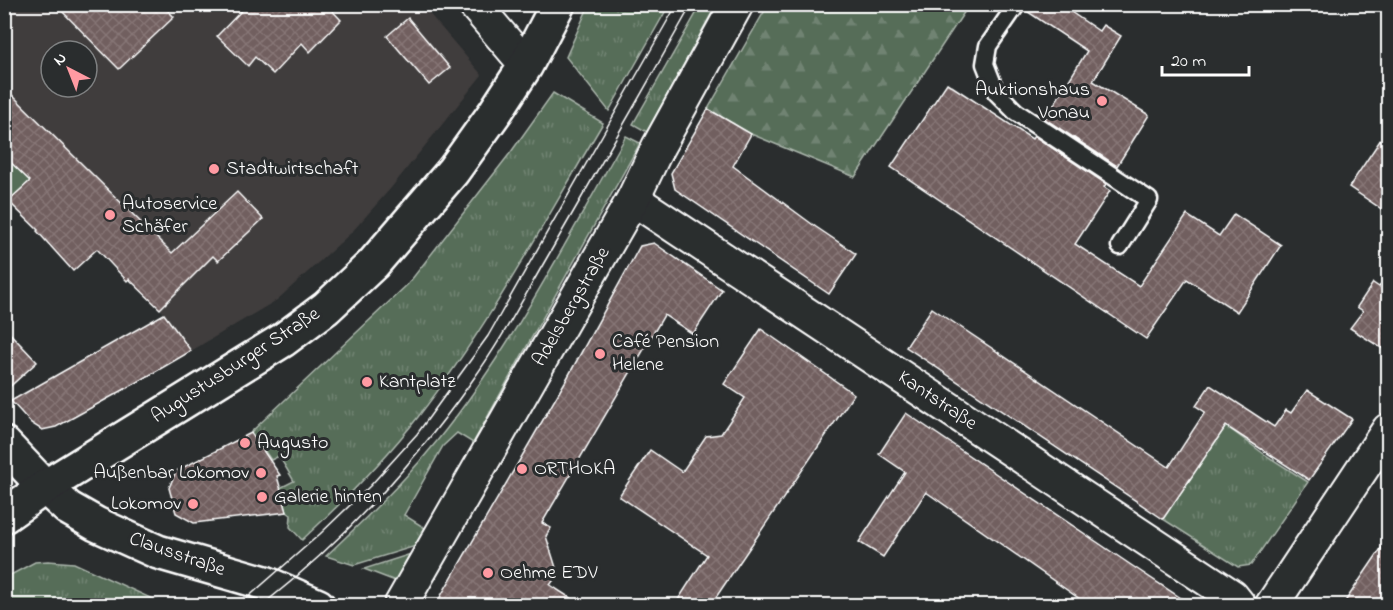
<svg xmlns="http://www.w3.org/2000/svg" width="1393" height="610" font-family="'Indie Flower',sans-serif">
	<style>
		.built { fill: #3f3c3c; fill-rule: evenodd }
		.grass { fill: url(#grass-tufts); stroke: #abb6ac; stroke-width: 1.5 }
		.forest { fill: url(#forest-firs); stroke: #abb6ac; stroke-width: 1.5 }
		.green { fill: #576d59; stroke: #abb6ac; stroke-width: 1.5 }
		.building { fill: url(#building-cross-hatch); stroke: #fff; stroke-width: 1.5 }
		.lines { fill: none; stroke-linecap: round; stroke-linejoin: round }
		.service-casing { stroke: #fff; stroke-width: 21 }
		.minor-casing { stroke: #fff; stroke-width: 36 }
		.tertiary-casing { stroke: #fff; stroke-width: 38 }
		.secondary-casing { stroke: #fff; stroke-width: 38 }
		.service { stroke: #2a2d2e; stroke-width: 16 }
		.minor { stroke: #2a2d2e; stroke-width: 32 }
		.tertiary { stroke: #2a2d2e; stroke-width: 33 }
		.secondary { stroke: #2a2d2e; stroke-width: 33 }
		.tram { stroke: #fff; stroke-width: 1.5 }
		.poi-dot { fill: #ff9aa2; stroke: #2a2d2e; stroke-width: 2 }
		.labels { text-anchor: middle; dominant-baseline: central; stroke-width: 6; stroke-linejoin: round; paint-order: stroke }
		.poi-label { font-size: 20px; fill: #fff; stroke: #2a2d2e; text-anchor: start }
		.street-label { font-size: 20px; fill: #fff; stroke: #2a2d2e }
	</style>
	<defs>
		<pattern id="grass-tufts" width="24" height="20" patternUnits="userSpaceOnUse" patternTransform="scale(1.5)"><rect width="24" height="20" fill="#576d59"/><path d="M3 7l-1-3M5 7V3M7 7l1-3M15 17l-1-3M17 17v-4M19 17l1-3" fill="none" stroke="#708372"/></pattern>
		<pattern id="forest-firs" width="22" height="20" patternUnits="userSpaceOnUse" patternTransform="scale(1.5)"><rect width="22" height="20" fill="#576d59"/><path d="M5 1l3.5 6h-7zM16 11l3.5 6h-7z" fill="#708372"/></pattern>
		<pattern id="building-cross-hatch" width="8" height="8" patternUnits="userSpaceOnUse" patternTransform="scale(1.5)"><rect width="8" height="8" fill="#715e5e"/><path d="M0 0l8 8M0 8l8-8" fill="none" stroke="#867676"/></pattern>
	</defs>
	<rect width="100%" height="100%" fill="#2a2d2e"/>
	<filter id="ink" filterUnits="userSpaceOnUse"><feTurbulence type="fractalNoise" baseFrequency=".0167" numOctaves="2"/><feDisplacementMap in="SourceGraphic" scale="12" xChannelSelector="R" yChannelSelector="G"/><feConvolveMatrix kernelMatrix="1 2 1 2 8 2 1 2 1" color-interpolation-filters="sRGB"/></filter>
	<g filter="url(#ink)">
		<path class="built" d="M4 5H422L482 75 391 188 351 233 277 300 191 351 163 312 5 151ZM51 51H87V87H51Z"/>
		<g class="grass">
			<path d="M589 5H669L609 111 566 57Z"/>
			<path d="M701 5H716L647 132 633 124Z"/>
			<path d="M553 93 603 123C544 222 489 326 418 417 383 462 344 501 302 540L290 527 291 515 287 512 280 488 294 481 279 456 271 460 251 432 408 284 511 152Z"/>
			<path d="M626 136 640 143 473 443 457 433 443 446 404 515 425 528 416 546 354 565 326 556C365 519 403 483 437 441 512 348 567 239 626 136Z"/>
			<path d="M1226 426 1264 454 1308 482 1251 565 1238 567 1163 519Z"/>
			<path d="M414 553 398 582 364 569Z"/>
			<path d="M48 561 74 563 157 601 149 606 5 605V578L35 562Z"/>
		</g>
		<path class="forest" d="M768 5H969L855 177 751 134 708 109Z"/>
		<path class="green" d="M5 156 30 181 5 204Z"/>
		<g class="building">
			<path d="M55 4H162L174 17 119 69Z"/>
			<path d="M248 4H326L341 20 310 52 302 43 273 74 255 57 248 66 217 36Z"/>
			<path d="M1027 4H1059L1099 31 1103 25 1121 36 1093 81 1149 115 1117 166 1045 119 1087 51 1025 10Z"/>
			<path d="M408 18 450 68 429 85 387 36Z"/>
			<path d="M947 83 1032 139 1034 136 1106 184 1104 187 1110 191 1075 244 1139 286 1187 215 1219 236 1234 214 1281 245 1237 312 1187 279 1146 339 891 167Z"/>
			<path d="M4 87 172 253 237 192 263 219 218 261 213 256 160 309 129 279 127 281 97 249 73 271 37 231 38 230 8 201 30 181 4 156Z"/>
			<path d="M708 109 751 134 733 166 816 227 856 254 829 294 675 189 671 173Z"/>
			<path d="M1389 127V214L1349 187Z"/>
			<path d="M654 243 722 290 693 334 664 315 542 523 551 528 546 536 558 574 550 585 583 606H435L565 382 640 246Z"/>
			<path d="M1389 274V353L1350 328 1363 311 1357 307 1373 283 1379 287Z"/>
			<path d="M932 308 1169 467 1205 412 1196 406 1210 385 1274 427 1286 410 1291 413 1307 390 1352 419 1309 480 1226 426 1163 519 906 347Z"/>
			<path d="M164 314 191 351 136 383 56 427 42 430 31 423 11 401Z"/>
			<path d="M4 327 37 362 4 392Z"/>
			<path d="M761 329 854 394 710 606H674L707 555 619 496 650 450 682 472 706 436 721 434 745 398 724 384Z"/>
			<path d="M906 413 1131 565 1193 606H1090L926 492 883 557 859 542 905 472 879 454Z"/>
			<path d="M251 433 280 475 277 476 287 512 194 523 176 513 169 488 176 471Z"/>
			<path d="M1389 537V606H1342L1363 575Z"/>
		</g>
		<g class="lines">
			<g class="service-casing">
				<path id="service" d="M1017 4 988 46 985 64 996 92 1016 112 1149 200 1120 246"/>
			</g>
			<g class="minor-casing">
				<g id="minor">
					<path d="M474 4 526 65"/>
					<path d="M633 199 1232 596 1240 606"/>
					<path d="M400 606 633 199 658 147 737 4"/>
					<path d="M1271 606 1388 430"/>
				</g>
			</g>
			<g class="tertiary-casing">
				<path id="tertiary" d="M4 444 45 487"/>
			</g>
			<g class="secondary-casing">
				<g id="secondary">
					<path d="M45 487 68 508 96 524 158 552 265 583 318 606"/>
					<path d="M4 516 45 487 283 340 326 308 373 264 453 171 496 111 526 65 558 4"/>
				</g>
			</g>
			<use href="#service" class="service"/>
			<use href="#minor" class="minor"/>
			<use href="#tertiary" class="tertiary"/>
			<use href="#secondary" class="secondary"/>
			<g class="tram">
				<path d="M238 606 320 534 370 486 417 434 488 336 677 4"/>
				<path d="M261 606C342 542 413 465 472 381 502 340 526 293 552 249 599 168 646 86 692 4"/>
			</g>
		</g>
	</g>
	<g class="poi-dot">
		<circle cx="1102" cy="101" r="6"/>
		<circle cx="214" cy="169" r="6"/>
		<circle cx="110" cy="215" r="6"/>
		<circle cx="600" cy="354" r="6"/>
		<circle cx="367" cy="382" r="6"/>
		<circle cx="245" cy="443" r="6"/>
		<circle cx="522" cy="469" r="6"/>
		<circle cx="261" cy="473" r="6"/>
		<circle cx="262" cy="497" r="6"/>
		<circle cx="193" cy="504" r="6"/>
		<circle cx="488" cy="573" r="6"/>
	</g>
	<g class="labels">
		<g class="poi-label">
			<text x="1090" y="90" text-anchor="end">Auktionshaus<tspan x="1090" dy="23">Vonau</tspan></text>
			<text x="226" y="169">Stadtwirtschaft</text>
			<text x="122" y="204">Autoservice<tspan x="122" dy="23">Schäfer</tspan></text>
			<text x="612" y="342">Café Pension<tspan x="612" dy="23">Helene</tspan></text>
			<text x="379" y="382">Kantplatz</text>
			<text x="257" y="443">Augusto</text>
			<text x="534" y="469">ORTHOKA</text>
			<text x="249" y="473" text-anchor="end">Außenbar Lokomov</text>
			<text x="274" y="497">Galerie hinten</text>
			<text x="181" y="504" text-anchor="end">Lokomov</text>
			<text x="500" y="573">Oehme EDV</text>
		</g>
		<g class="street-label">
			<text transform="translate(572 307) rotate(-60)">Adelsbergstraße</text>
			<text transform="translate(236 366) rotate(-33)">Augustusburger Straße</text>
			<text transform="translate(937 401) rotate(34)">Kantstraße</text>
			<text transform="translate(177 555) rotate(19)">Clausstraße</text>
		</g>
	</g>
	<rect width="1393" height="610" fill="none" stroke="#2a2d2e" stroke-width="24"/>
	<rect x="12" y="12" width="1369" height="586" fill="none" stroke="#fff" stroke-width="2" filter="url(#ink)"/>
	<g transform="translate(69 69) rotate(318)"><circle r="28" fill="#2a2d2e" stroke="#7f8182" stroke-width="1.5"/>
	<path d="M0-4.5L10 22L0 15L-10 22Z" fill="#ff9aa2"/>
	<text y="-9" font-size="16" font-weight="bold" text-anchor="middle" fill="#ffffff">N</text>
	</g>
	<path d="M1162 66v9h87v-9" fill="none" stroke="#ffffff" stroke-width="3"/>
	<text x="1171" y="66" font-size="18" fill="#ffffff" stroke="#2a2d2e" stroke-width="4.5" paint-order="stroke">20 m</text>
</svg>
